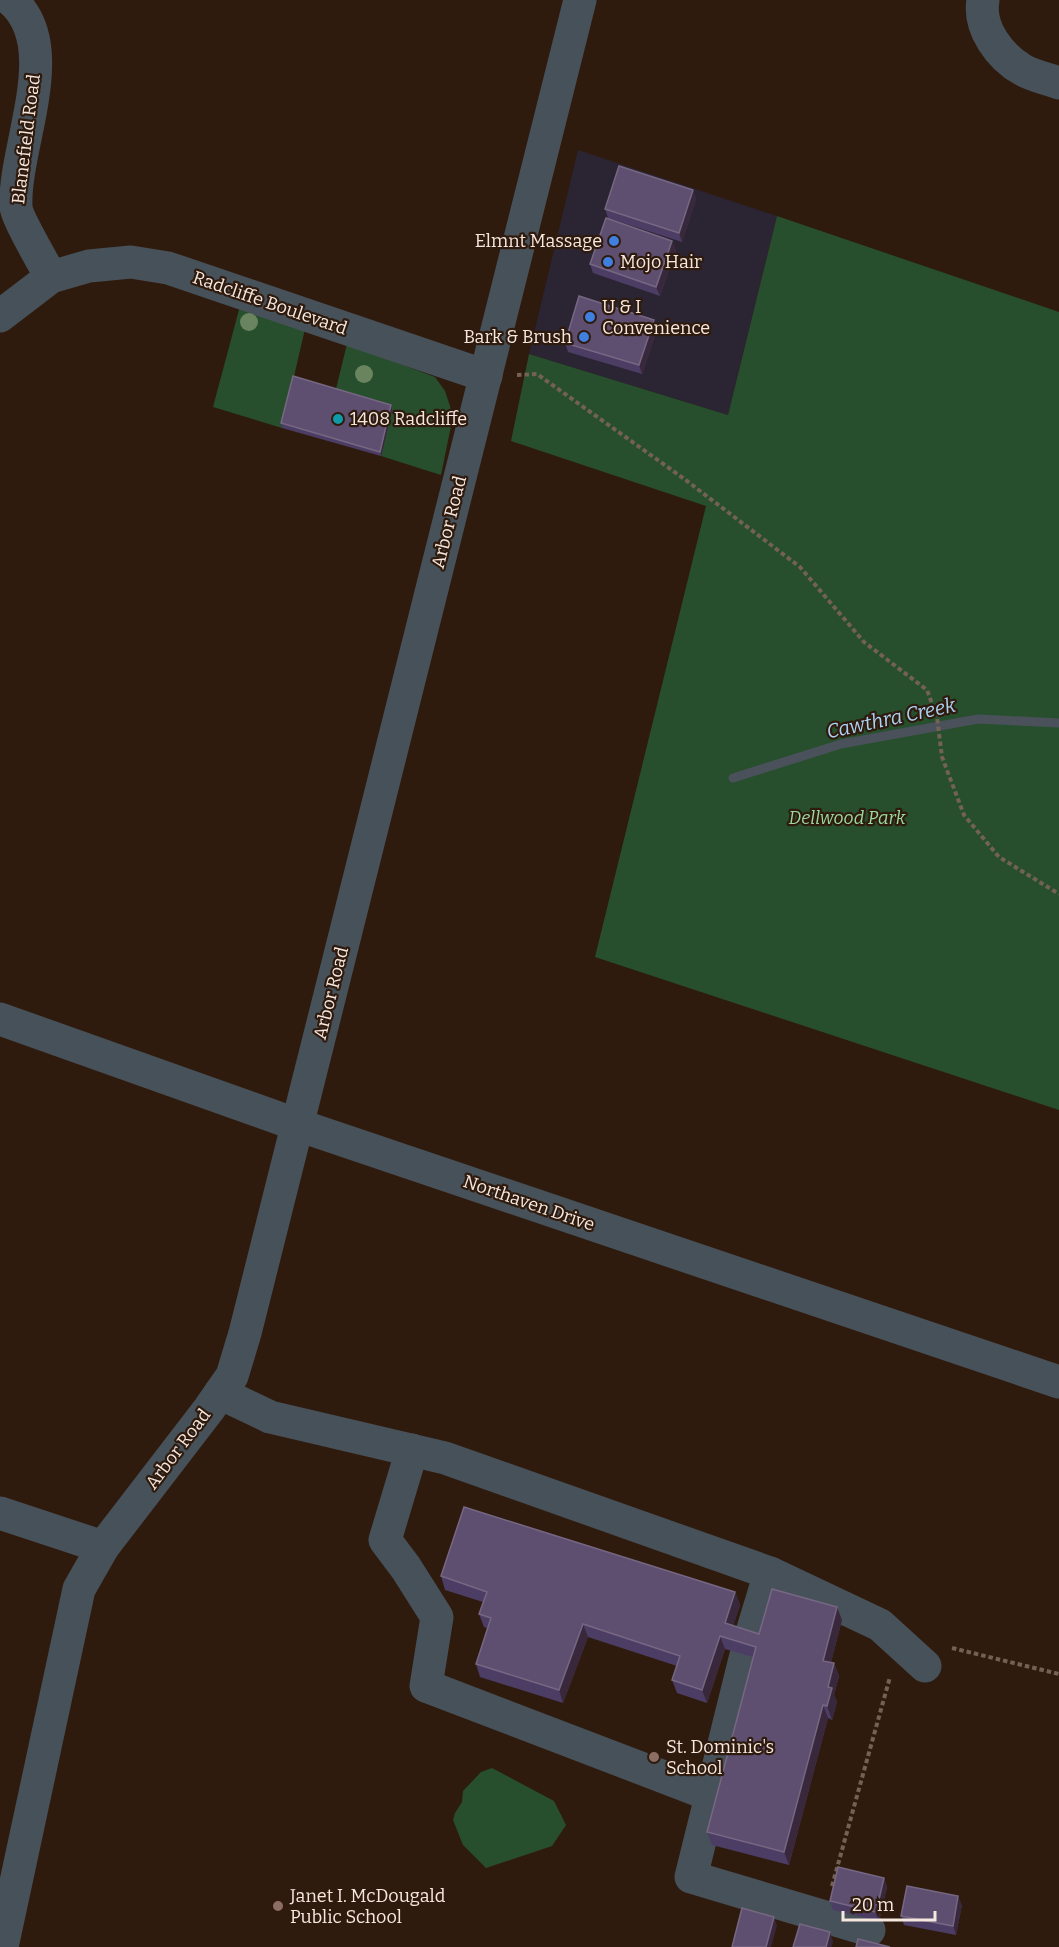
<svg xmlns="http://www.w3.org/2000/svg" width="1059" height="1947" font-family="Bitter,serif">
	<style>
		.commercial { fill: #2b2433 }
		.green { fill: #274f2d }
		.lines { fill: none; stroke-linecap: round; stroke-linejoin: round }
		.stream { stroke: #4a515a; stroke-width: 9 }
		.path { stroke: #746156; stroke-width: 4; stroke-dasharray: 4.5 3; stroke-linecap: butt }
		.minor { stroke: #475159; stroke-width: 33 }
		.tree { fill: #69845e }
		.wall { fill: #4c3d64 }
		.shaded-wall { fill: #39283c }
		.building { fill: #5e4f71; stroke: #766783; stroke-width: 1.5 }
		.shop-dot { fill: #3f7fe0; stroke: #2f1b0e; stroke-width: 2 }
		.culture-dot { fill: #0f9aa8; stroke: #2f1b0e; stroke-width: 2 }
		.education-dot { fill: #8d6e63; stroke: #2f1b0e; stroke-width: 2 }
		.labels { text-anchor: middle; dominant-baseline: central; stroke-width: 4.5; stroke-linejoin: round; paint-order: stroke }
		.street-label { font-size: 18px; fill: #f6e7df; stroke: #2f1b0e }
		.poi-label { font-size: 18px; fill: #f6e7df; stroke: #2f1b0e; text-anchor: start }
		.park-label { font-size: 18px; font-style: italic; fill: #99daa0; stroke: #2f1b0e }
		.water-label { font-size: 20px; font-style: italic; fill: #acd3f5; stroke: #2f1b0e }
	</style>
	<rect width="100%" height="100%" fill="#2f1b0e"/>
	<path class="commercial" d="M578 150 777 216 728 415 529 354Z"/>
	<g class="green">
		<path d="M777 216 1059 312V1110L595 957 706 506 511 441 529 354 728 415Z"/>
		<path d="M240 306 305 329 282 428 213 407Z"/>
		<path d="M347 344 435 377 445 391 450 406 452 421 441 475 381 456 392 410 335 393Z"/>
		<path d="M492 1768 554 1801 566 1825 552 1846 486 1868 463 1845 453 1820 455 1813 462 1802 463 1791 481 1772Z"/>
	</g>
	<g class="lines">
		<path class="stream" d="M733 778 841 744 978 719 1059 723"/>
		<g class="path">
			<path d="M517 375 537 374 683 478 800 567 864 642 927 690 937 717 942 757 964 815 999 857 1059 894"/>
			<path d="M952 1648 1059 1674"/>
			<path d="M832 1886 890 1677"/>
		</g>
		<g class="minor">
			<path d="M11 0C65 46 13 147 16 207 17 218 44 264 51 277"/>
			<path d="M983 0C978 28 1000 57 1023 70 1034 76 1048 79 1059 83"/>
			<path d="M0 316 51 277 89 266 131 262 168 268 486 376"/>
			<path d="M0 1019 298 1125 1059 1382"/>
			<path d="M220 1393 270 1417 445 1458 770 1573 749 1642"/>
			<path d="M412 1450 385 1540 406 1568 437 1617 426 1686 711 1795"/>
			<path d="M0 1513 103 1547"/>
			<path d="M770 1573 880 1625 925 1666"/>
			<path d="M746 1655 691 1877 869 1930"/>
			<path d="M2 1947 79 1589 103 1547 209 1409 232 1376 245 1333 580 0"/>
		</g>
	</g>
	<g class="tree">
		<circle cx="249" cy="322" r="9"/>
		<circle cx="364" cy="374" r="9"/>
	</g>
	<g class="wall">
		<path d="M693 190 696 199 682 242 608 218 605 209Z"/>
		<path d="M672 241 676 250 660 296 593 273 590 264Z"/>
		<path d="M657 329 642 374 568 352 565 343Z"/>
		<path d="M391 405 392 410 381 456 282 428 281 423Z"/>
		<path d="M441 1576 735 1592 740 1605 733 1626 759 1634 842 1620 831 1662 834 1663 839 1676 834 1695 837 1702 832 1720 828 1718 789 1865 712 1845 707 1832 753 1657 725 1649 707 1703 677 1693 672 1680 677 1666 588 1637 563 1703 480 1677 476 1664 487 1628 484 1627 479 1614 483 1602 445 1590Z"/>
		<path d="M884 1878 887 1887 879 1921 833 1910 830 1901Z"/>
		<path d="M962 1905 956 1935 904 1925 901 1916Z"/>
	</g>
	<g class="shaded-wall">
		<path d="M693 190 696 199 682 242 679 233Z"/>
		<path d="M672 241 676 250 660 296 656 287Z"/>
		<path d="M654 320 657 329 642 374 639 365Z"/>
		<path d="M391 405 392 410 381 456 380 452Z"/>
		<path d="M735 1592 740 1605 730 1636 725 1623Z"/>
		<path d="M837 1607 842 1620 828 1674 823 1661Z"/>
		<path d="M583 1624 588 1637 563 1703 559 1690Z"/>
		<path d="M720 1636 725 1649 707 1703 702 1690Z"/>
		<path d="M834 1663 839 1676 834 1695 837 1702 832 1720 827 1706 828 1687Z"/>
		<path d="M823 1705 828 1718 789 1865 784 1852Z"/>
		<path d="M884 1878 887 1887 879 1921 876 1912Z"/>
		<path d="M958 1896 962 1905 956 1935 953 1926Z"/>
		<path d="M774 1917 777 1926 771 1947H766Z"/>
		<path d="M830 1932 833 1941 832 1947H826Z"/>
	</g>
	<g class="building">
		<path d="M619 166 693 190 679 233 605 209Z"/>
		<path d="M606 218 672 241 656 287 590 264Z"/>
		<path d="M579 296 654 320 639 365 565 343Z"/>
		<path d="M293 376 391 405 380 452 281 423Z"/>
		<path d="M464 1507 735 1592 725 1623 759 1634 772 1589 837 1607 823 1661 834 1663 828 1687 832 1688 827 1706 823 1705 784 1852 707 1832 756 1647 720 1636 702 1690 672 1680 680 1656 583 1624 559 1690 476 1664 491 1618 479 1614 487 1592 441 1576Z"/>
		<path d="M838 1867 884 1878 876 1912 830 1901Z"/>
		<path d="M907 1886 958 1896 953 1926 901 1916Z"/>
		<path d="M742 1908 774 1917 766 1947H732Z"/>
		<path d="M800 1924 830 1932 826 1947H793Z"/>
		<path d="M858 1939 890 1947H856Z"/>
	</g>
	<g class="shop-dot">
		<circle cx="614" cy="241" r="6"/>
		<circle cx="608" cy="262" r="6"/>
		<circle cx="590" cy="317" r="6"/>
		<circle cx="584" cy="337" r="6"/>
	</g>
	<circle class="culture-dot" cx="338" cy="419" r="6"/>
	<g class="education-dot">
		<circle cx="654" cy="1757" r="6"/>
		<circle cx="278" cy="1906" r="6"/>
	</g>
	<g class="labels">
		<g class="street-label">
			<text transform="translate(26 139) rotate(-83)">Blanefield Road</text>
			<text transform="translate(270 303) rotate(19)">Radcliffe Boulevard</text>
			<text transform="translate(449 522) rotate(-76)">Arbor Road</text>
			<text transform="translate(331 993) rotate(-76)">Arbor Road</text>
			<text transform="translate(529 1203) rotate(19)">Northaven Drive</text>
			<text transform="translate(178 1449) rotate(-53)">Arbor Road</text>
		</g>
		<g class="poi-label">
			<text x="602" y="241" text-anchor="end">Elmnt Massage</text>
			<text x="620" y="262">Mojo Hair</text>
			<text x="602" y="307">U &amp; I<tspan x="602" dy="21">Convenience</tspan></text>
			<text x="572" y="337" text-anchor="end">Bark &amp; Brush</text>
			<text x="350" y="419">1408 Radcliffe</text>
			<text x="666" y="1747">St. Dominic's<tspan x="666" dy="21">School</tspan></text>
			<text x="290" y="1896">Janet I. McDougald<tspan x="290" dy="21">Public School</tspan></text>
		</g>
		<g class="park-label">
			<text x="847" y="818">Dellwood Park</text>
		</g>
		<g class="water-label">
			<text transform="translate(891 718) rotate(-12)">Cawthra Creek</text>
		</g>
	</g>
	<path d="M843 1911v9h92v-9" fill="none" stroke="#f6e7df" stroke-width="3"/>
	<text x="852" y="1911" font-size="18" fill="#f6e7df" stroke="#2f1b0e" stroke-width="4.5" paint-order="stroke">20 m</text>
</svg>
